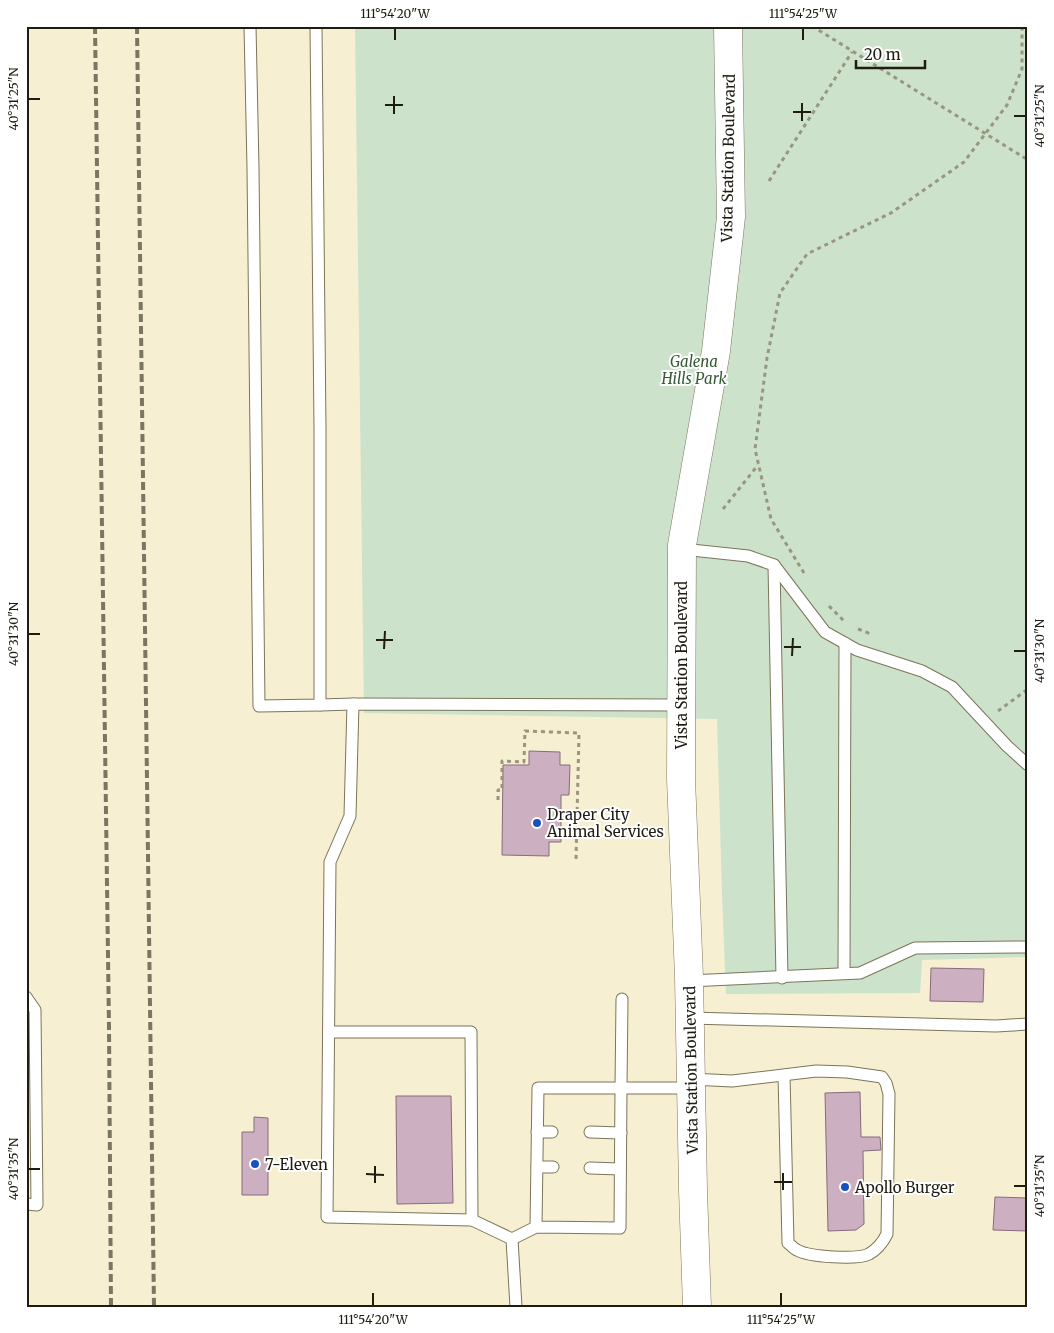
<svg xmlns="http://www.w3.org/2000/svg" width="1054" height="1333" font-family="Merriweather,serif">
	<style>
		.green { fill: #cce2cb }
		.building { fill: #ccb0c1; stroke: #866c7c }
		.lines { fill: none; stroke-linecap: round; stroke-linejoin: round }
		.service-casing { stroke: #7b755a; stroke-width: 13 }
		.tertiary-casing { stroke: #7b755a; stroke-width: 29 }
		.path { stroke: #9a957f; stroke-width: 3; stroke-dasharray: 4 4; stroke-linecap: butt }
		.service { stroke: #fff; stroke-width: 11 }
		.tertiary { stroke: #fff; stroke-width: 28 }
		.rail { stroke: #7b7663; stroke-width: 4; stroke-dasharray: 8 4; stroke-linecap: butt }
		.ticks { fill: none; stroke: #1f1c11; stroke-width: 2 }
		.poi-dot { fill: #1752be; stroke: #fff; stroke-width: 2 }
		.labels { text-anchor: middle; dominant-baseline: central; stroke-width: 4; stroke-linejoin: round; paint-order: stroke }
		.street-label { font-size: 15px; fill: #1f1c11; stroke: #fff }
		.park-label { font-size: 15px; font-style: italic; fill: #345c34; stroke: #fff }
		.poi-label { font-size: 15px; fill: #1f1c11; stroke: #fff; text-anchor: start }
		.neatline { fill: none; stroke: #1f1c11; stroke-width: 2 }
		.ticks-label { font-size: 12px; text-anchor: middle; fill: #1f1c11 }
	</style>
	<rect width="100%" height="100%" fill="#f6efd1"/>
	<path class="green" d="M355 26H1028V957L922 960 920 993 726 994 722 894 717 719 364 713Z"/>
	<g class="building">
		<path d="M529 751 560 752V765H570L569 795H561V842H549V856L502 855 503 765H529Z"/>
		<path d="M931 968 984 969 983 1002 930 1001Z"/>
		<path d="M860 1092 861 1137H880L881 1150 863 1151 864 1224 856 1230 828 1231 825 1093Z"/>
		<path d="M396 1096H451L453 1203 397 1204Z"/>
		<path d="M254 1117 268 1118V1195H242V1132H254Z"/>
		<path d="M995 1197 1028 1198V1231L993 1230Z"/>
	</g>
	<g class="lines">
		<g class="service-casing">
			<g id="service">
				<path d="M250 26 253 168 259 706 320 705V429L316 26"/>
				<path d="M682 549 748 556 774 565 825 632 857 650 922 671 952 687 1007 746 1028 765"/>
				<path d="M774 565 782 978"/>
				<path d="M320 705 353 704"/>
				<path d="M844 973 845 643"/>
				<path d="M689 981 860 973 915 948 1028 947"/>
				<path d="M26 997 35 1010 37 1205 26 1204"/>
				<path d="M622 999 621 1088H691"/>
				<path d="M690 1018 922 1024 996 1026 1028 1024"/>
				<path d="M329 1032H471L472 1220"/>
				<path d="M691 1079 732 1081 816 1071 847 1072 882 1077 886 1083 889 1094 887 1234C883 1242 878 1249 869 1254 857 1260 809 1257 797 1250 794 1249 791 1245 788 1243L784 1075"/>
				<path d="M537 1132H552"/>
				<path d="M590 1132 621 1133"/>
				<path d="M537 1167H553"/>
				<path d="M590 1168 620 1169"/>
				<path d="M512 1239 472 1220 327 1217 330 862 350 816 353 704 681 705"/>
				<path d="M512 1239 536 1227 620 1228 621 1088H538L536 1227"/>
				<path d="M512 1239 516 1307"/>
			</g>
		</g>
		<g class="tertiary-casing">
			<path id="tertiary" d="M697 1307 693 1190 689 977 681 779 682 545 716 351 731 217 728 26"/>
		</g>
		<g class="path">
			<path d="M812 26 1028 160"/>
			<path d="M769 181 852 52"/>
			<path d="M723 509 758 465"/>
			<path d="M804 573 771 519 755 449 767 358 780 293 807 254 891 213 964 162 1007 105 1022 69V26"/>
			<path d="M829 606 844 621"/>
			<path d="M858 629 871 634"/>
			<path d="M998 711 1028 689"/>
			<path d="M498 800V790H502V761L524 762 525 731 579 733 576 859"/>
		</g>
		<use href="#service" class="service"/>
		<use href="#tertiary" class="tertiary"/>
		<g class="rail">
			<path d="M95 26 109 1027 111 1307"/>
			<path d="M137 26 154 1307"/>
		</g>
	</g>
	<path class="ticks" d="M395 40V28M803 40V28M28 99H40M385 105H403M793 112H811M394 114V96M1014 116H1026M802 121V103M28 634H40M376 640H393M784 647H801M384 649 385 631M1014 651H1026M792 656 793 638M28 1169H40M366 1174 384 1175M774 1182H792M375 1183V1166M1014 1186H1026M783 1190V1173M373 1306V1293M781 1306V1293"/>
	<g class="poi-dot">
		<circle cx="537" cy="823" r="5"/>
		<circle cx="255" cy="1164" r="5"/>
		<circle cx="845" cy="1187" r="5"/>
	</g>
	<g class="labels">
		<g class="street-label">
			<text transform="translate(728 158) rotate(-89)">Vista Station Boulevard</text>
			<text transform="translate(681 665) rotate(-90)">Vista Station Boulevard</text>
			<text transform="translate(691 1070) rotate(-91)">Vista Station Boulevard</text>
		</g>
		<g class="park-label">
			<text x="694" y="361">Galena<tspan x="694" dy="17">Hills Park</tspan></text>
		</g>
		<g class="poi-label">
			<text x="547" y="814">Draper City<tspan x="547" dy="17">Animal Services</tspan></text>
			<text x="265" y="1164">7-Eleven</text>
			<text x="855" y="1187">Apollo Burger</text>
		</g>
	</g>
	<rect width="1054" height="1333" fill="none" stroke="#ffffff" stroke-width="55"/>
	<path d="M856 60v8h69v-8" fill="none" stroke="#1f1c11" stroke-width="2.5"/>
	<text x="864" y="60" font-size="15" fill="#1f1c11" stroke="#ffffff" stroke-width="4" paint-order="stroke">20 m</text>
	<rect x="28" y="28" width="998" height="1278" class="neatline"/>
	<g class="ticks-label">
		<text x="395" y="18">111°54'20"W</text>
		<text x="803" y="18">111°54'25"W</text>
		<text transform="translate(14 99) rotate(-90)" y="4">40°31'25"N</text>
		<text transform="translate(1040 116) rotate(-90)" y="4">40°31'25"N</text>
		<text transform="translate(14 634) rotate(-90)" y="4">40°31'30"N</text>
		<text transform="translate(1040 651) rotate(-90)" y="4">40°31'30"N</text>
		<text transform="translate(14 1169) rotate(-90)" y="4">40°31'35"N</text>
		<text transform="translate(1040 1186) rotate(-90)" y="4">40°31'35"N</text>
		<text x="373" y="1324">111°54'20"W</text>
		<text x="781" y="1324">111°54'25"W</text>
	</g>
</svg>
